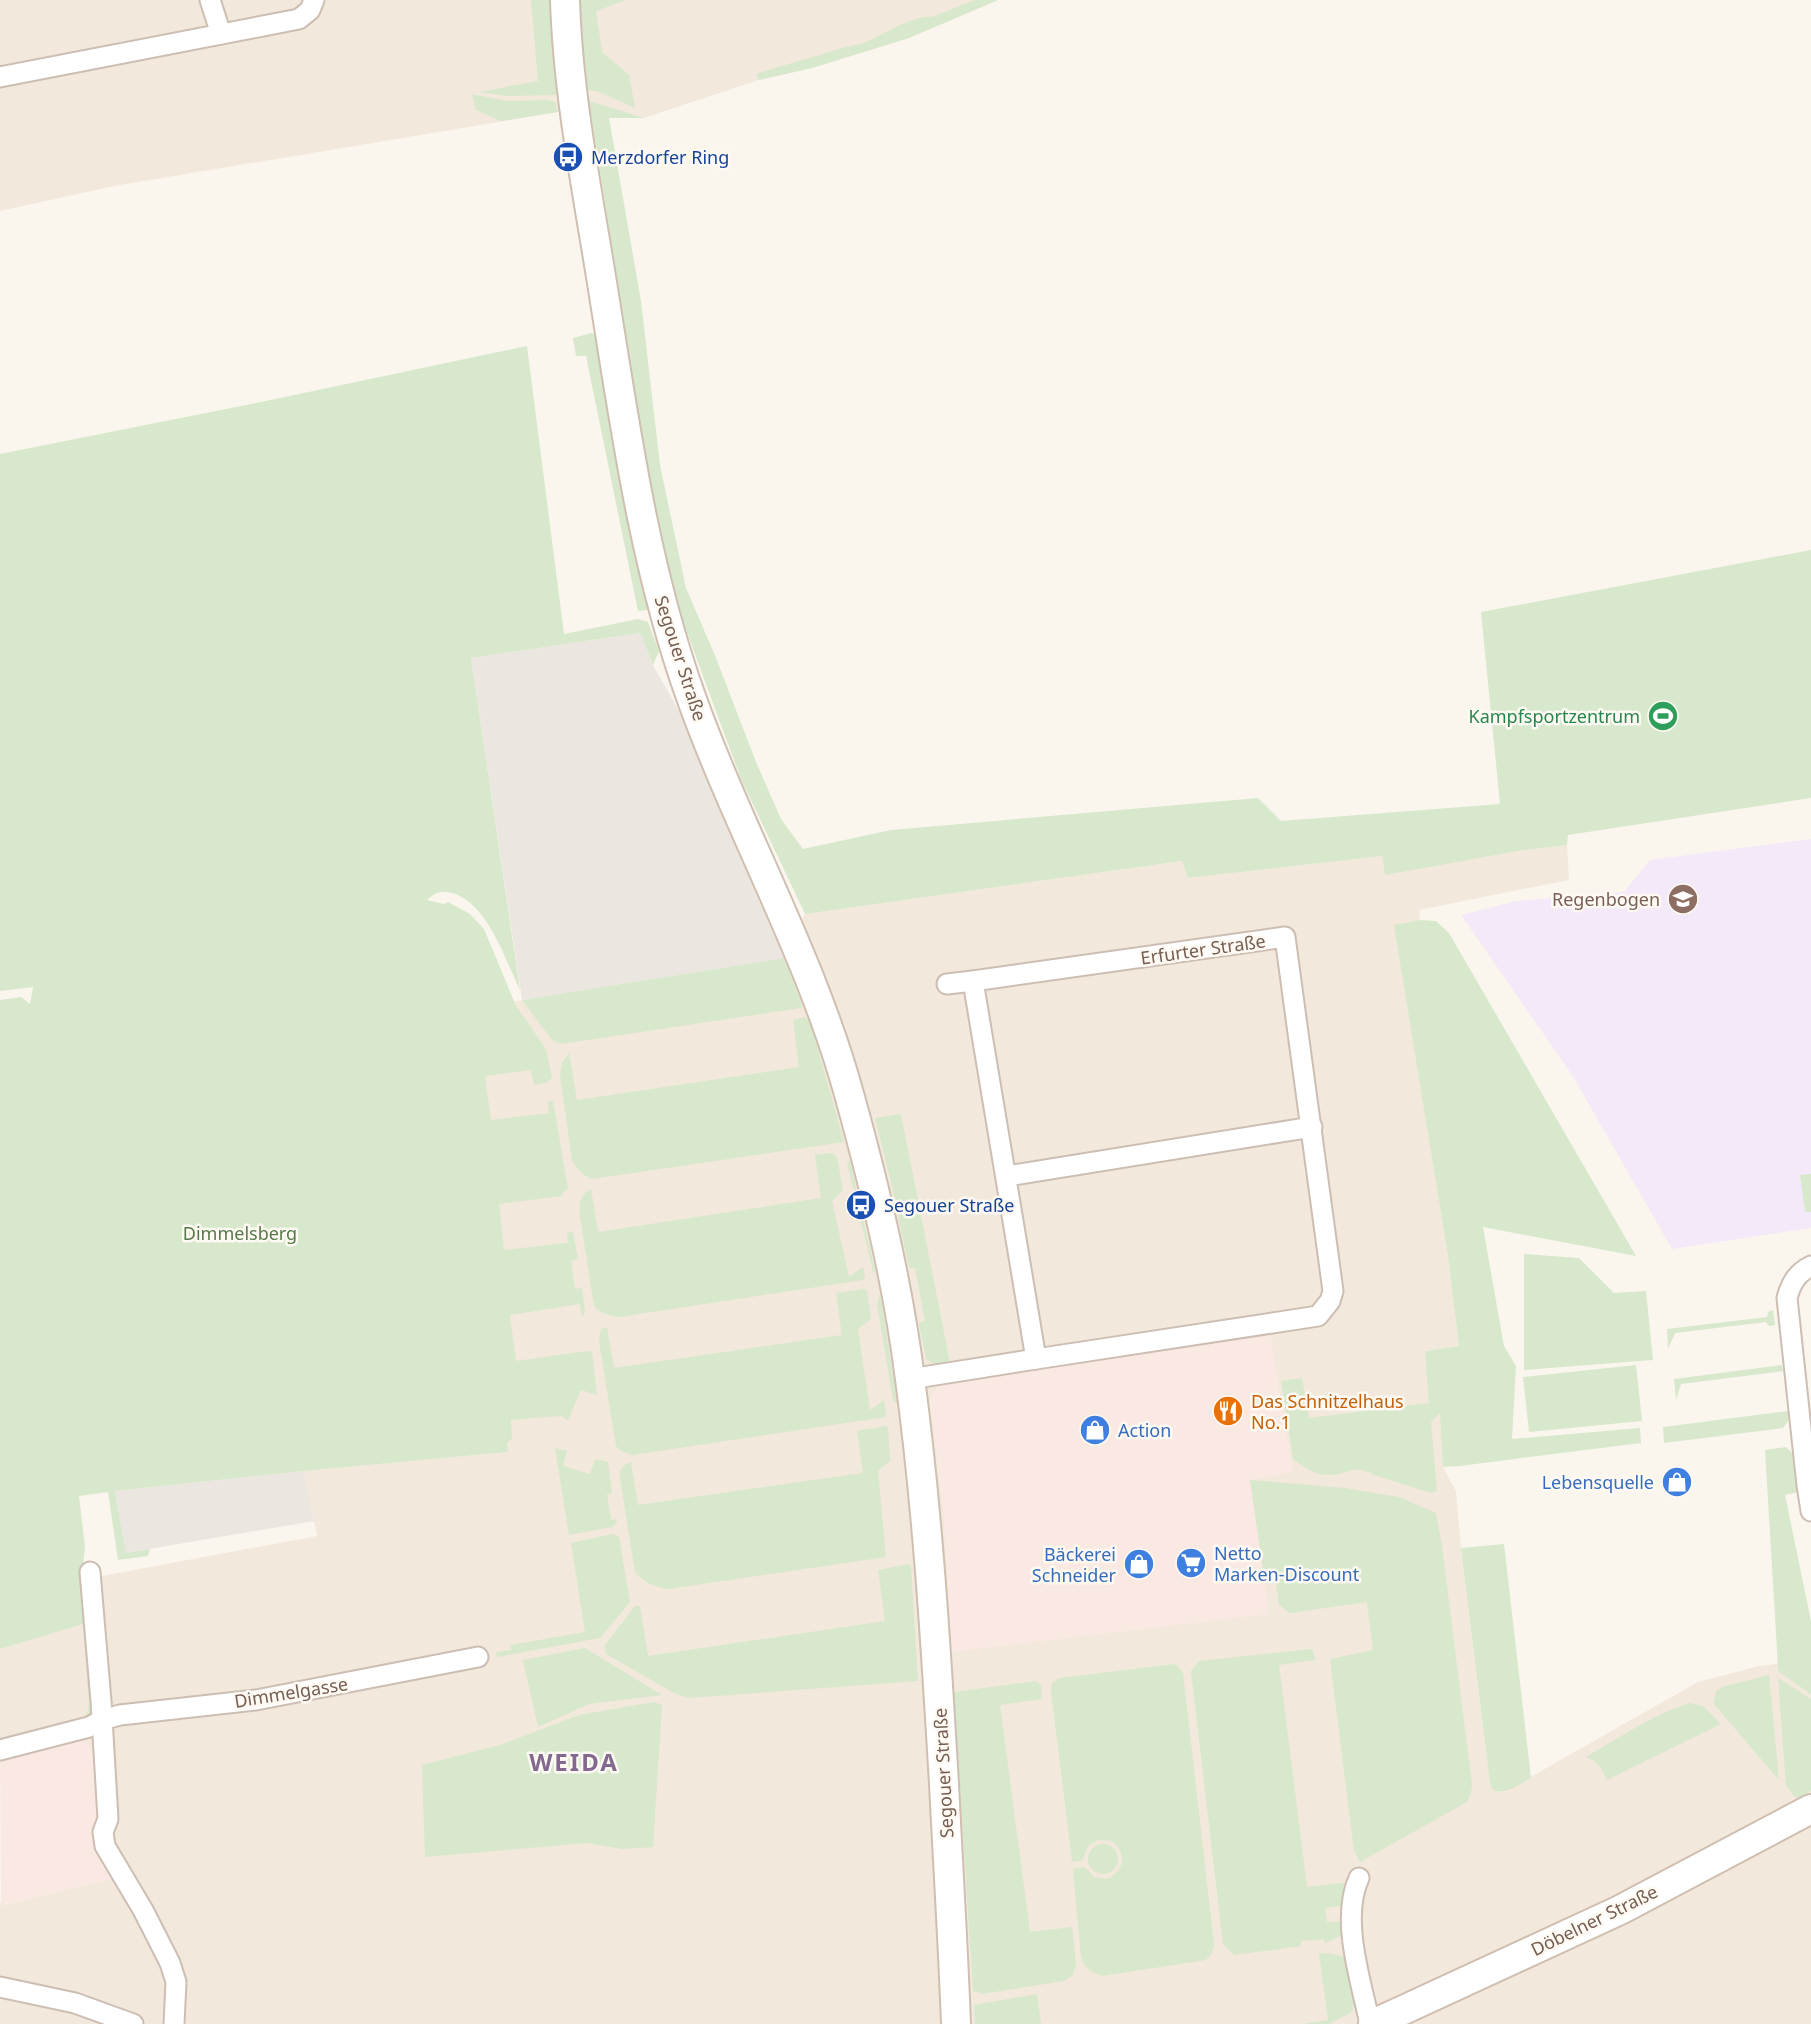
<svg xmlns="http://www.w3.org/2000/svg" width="1811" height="2024" font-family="'Noto Sans',sans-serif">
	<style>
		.residential { fill: #f2e8dc; fill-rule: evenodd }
		.commercial { fill: #fae9e2 }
		.industrial { fill: #ece6e1 }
		.education { fill: #f3e9f8 }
		.green { fill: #d7e8cc }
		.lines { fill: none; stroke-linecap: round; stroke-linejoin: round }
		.street-casing { stroke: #cdbeb3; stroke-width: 23 }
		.secondary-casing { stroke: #cfbfb1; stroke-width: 32 }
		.street { stroke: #fff; stroke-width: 19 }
		.secondary { stroke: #fff; stroke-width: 28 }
		.labels { text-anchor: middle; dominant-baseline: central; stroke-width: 5; stroke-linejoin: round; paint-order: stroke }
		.transit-label { font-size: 18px; fill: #164399; stroke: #fefaf3; text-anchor: start }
		.street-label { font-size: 18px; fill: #755e51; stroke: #fefaf3 }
		.leisure-label { font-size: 18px; fill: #27864d; stroke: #fefaf3; text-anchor: end }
		.education-label { font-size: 18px; fill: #785e54; stroke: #fefaf3; text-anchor: end }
		.park-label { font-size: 18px; fill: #57794a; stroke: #fefaf3 }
		.food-label { font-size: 18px; fill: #c56008; stroke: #fefaf3; text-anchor: start }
		.shop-label { font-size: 18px; fill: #366cbe; stroke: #fefaf3; text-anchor: start }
		.district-label { font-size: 24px; font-weight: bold; letter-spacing: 2px; fill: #836990; stroke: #fefaf3 }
	</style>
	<rect width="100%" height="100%" fill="#fbf6ed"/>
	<g class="residential">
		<path d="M0 0H998L909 38 812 68 759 80 644 118H609L558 112 114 186 0 211Z"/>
		<path d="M1567 845 1569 880 1419 910 1420 920 1395 925 1448 1256 1459 1346 1425 1351 1441 1412 1443 1467 1456 1491 1461 1548 1490 1784 1498 1792H1504L1698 1682 1759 1666 1811 1660V2024H0V1902L2 1905 111 1879 116 1874 92 1837 0 1758V1649L83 1623 97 1581 102 1576 317 1536 304 1471 508 1452 455 1011 784 958 805 914 1182 861 1188 878 1382 856 1385 874 1518 851ZM930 1401 1292 1472 1250 1480 943 1508Z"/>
	</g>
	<g class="commercial">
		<path d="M1270 1332 1293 1472 1250 1480 1269 1614 952 1652 943 1508 930 1401 932 1391 945 1384Z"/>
		<path d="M77 1738 83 1739 93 1752 101 1818 92 1837 116 1874 111 1879 1 1905 0 1758Z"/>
	</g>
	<g class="industrial">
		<path d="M640 633 653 665 688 727 701 767 784 958 522 1000 471 658Z"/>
		<path d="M304 1471 314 1521 126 1553 115 1491Z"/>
	</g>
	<path class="education" d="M1811 839V1228L1672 1249 1572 1075 1461 915 1516 901 1624 892 1650 860Z"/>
	<g class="green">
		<path d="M531 0H554L558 89 555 95H550L508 96 479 92 538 81Z"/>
		<path d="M580 0H626L596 11 602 52 629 75 635 108 597 91 588 90 580 22Z"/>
		<path d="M975 0H998L909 38 812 68 759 80 756 74C783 65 812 58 839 49 848 46 858 45 866 42 883 35 914 15 932 17Z"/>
		<path d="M472 94 507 101 547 100 555 102 558 112 501 121 476 110Z"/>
		<path d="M589 101 644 118H609L641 301 660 465 686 588 716 658 756 762 781 819 803 849 891 830 1258 798 1281 821 1500 804 1481 612 1811 550V798L1568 835 1567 845 1518 851 1385 875 1382 856 1188 878 1182 861 805 914 741 779 678 608 650 488Z"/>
		<path d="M591 333 597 335 655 609 638 611 586 356H576L573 338Z"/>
		<path d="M527 346 564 634 638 619 648 622 659 651 653 665 640 633 471 658 520 990C505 960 488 903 452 893 442 890 435 892 427 900L444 904 448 902 470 914 484 929 516 1006 546 1049 552 1078 546 1083 534 1085 531 1070 485 1076 491 1120 549 1113 548 1101H553L568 1189 562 1194V1196L499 1204 504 1250 568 1243 567 1233 573 1232 578 1259 571 1261 575 1289 582 1288 585 1312 582 1317 580 1304 510 1315 516 1361 587 1351 592 1352 597 1395 581 1390 568 1420 560 1416 511 1420 512 1439 507 1442 508 1452 304 1471 115 1491 126 1553 150 1549 148 1556 118 1560 108 1492 79 1496 85 1547 83 1565 94 1706 91 1715 86 1717 89 1704 83 1624 0 1649V1000L21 997 30 1004 33 987 0 991V454L261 402Z"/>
		<path d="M1420 920 1436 921 1449 933 1636 1256 1483 1227 1504 1346 1516 1366 1512 1439 1640 1428 1641 1443 1460 1466 1443 1467 1440 1413 1431 1422 1437 1491 1431 1493 1374 1475C1355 1463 1347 1475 1329 1475 1314 1475 1305 1467 1293 1459L1281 1381 1302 1378 1309 1418 1429 1403 1425 1351 1459 1346 1448 1256 1394 925Z"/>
		<path d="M784 958 802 1005 801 1008 561 1044 552 1040 522 1000Z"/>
		<path d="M805 1017 810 1021 844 1142 592 1179C582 1175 577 1169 572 1160L560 1075 562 1063 569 1053 577 1100 799 1067 793 1020Z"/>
		<path d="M901 1114 950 1363 934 1364 926 1359 919 1323 925 1321 915 1268H909L891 1182 875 1118Z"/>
		<path d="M832 1153 837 1157 843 1190 832 1201 849 1277 863 1267 865 1277 863 1280 619 1317C609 1315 600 1314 594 1306L580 1216C579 1203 579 1196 591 1189L598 1232 821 1198 815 1155Z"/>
		<path d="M850 1161 875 1271 873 1272 847 1162Z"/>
		<path d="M1811 1174V1212H1805L1800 1175Z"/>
		<path d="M1524 1254 1579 1258 1614 1293 1646 1291 1653 1360 1524 1370Z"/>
		<path d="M864 1289 867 1291 871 1319 858 1329 870 1410 884 1400 886 1417 632 1455 621 1451 616 1446 599 1341 601 1329 607 1327 614 1368 842 1335 836 1293Z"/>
		<path d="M880 1294 898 1405 893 1400 877 1304Z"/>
		<path d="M1773 1310 1775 1325 1769 1326 1766 1322 1675 1333 1668 1349 1667 1329 1767 1317 1768 1312Z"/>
		<path d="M1636 1365 1642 1421 1529 1432 1523 1377Z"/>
		<path d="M1782 1365 1783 1371 1681 1384 1676 1400 1674 1379Z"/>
		<path d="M1788 1411V1421L1783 1428 1664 1443 1663 1427Z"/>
		<path d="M886 1426 888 1428 890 1461 878 1471 886 1557 668 1589C654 1586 644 1583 635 1572L620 1478C620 1468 622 1466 631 1462L638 1505 863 1473 857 1431Z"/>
		<path d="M1786 1447 1794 1455 1799 1492 1785 1495 1811 1621V1694L1779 1672 1778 1667 1765 1450Z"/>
		<path d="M555 1448 567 1451 563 1466 590 1474 595 1459 608 1462 612 1493 607 1494 611 1520 616 1519 617 1523 612 1527 569 1535Z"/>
		<path d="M1250 1480 1345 1488 1399 1497 1436 1513 1442 1546 1472 1785 1471 1793 1467 1802 1360 1862 1354 1850 1330 1659 1373 1650 1367 1602 1290 1613 1279 1605 1276 1583 1265 1584Z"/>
		<path d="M613 1534 619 1537 630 1602 600 1638 497 1657 496 1652 511 1650V1645L585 1632 571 1543Z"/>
		<path d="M1504 1544 1531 1778C1519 1784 1506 1796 1493 1790L1490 1784 1461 1548Z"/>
		<path d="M909 1564 911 1566 918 1681 689 1698 674 1693 606 1654 605 1645 635 1606H640L648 1656 885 1621 878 1570Z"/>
		<path d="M585 1648 662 1695 589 1704 538 1727 523 1660Z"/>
		<path d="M1312 1649 1316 1660 1279 1665 1307 1887 1344 1883 1345 1905 1325 1908 1327 1922 1346 1921V1933L1325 1943 1324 1939 1301 1941V1946L1234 1955 1223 1944 1191 1671 1199 1661Z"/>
		<path d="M1176 1664 1183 1673 1214 1944 1212 1953 1206 1960 1102 1976C1091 1972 1085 1969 1081 1957L1073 1869 1085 1867 1094 1877 1107 1879C1125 1871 1127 1853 1112 1841L1098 1840 1087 1847 1083 1860 1072 1862 1051 1690 1052 1683 1059 1678Z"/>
		<path d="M1769 1675 1779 1780 1714 1704 1716 1691 1722 1687Z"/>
		<path d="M1778 1678 1811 1699V1791L1799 1798 1795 1797 1786 1786Z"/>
		<path d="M1036 1681 1041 1685 1042 1699 1000 1705 1030 1932 1072 1927 1076 1964 1073 1975 1064 1981 982 1994 973 1991 954 1692Z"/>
		<path d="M654 1702 662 1705 653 1847 622 1849 587 1843 425 1857 422 1765 500 1745 579 1715Z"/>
		<path d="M1689 1703 1703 1706 1721 1724 1607 1780C1602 1768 1598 1761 1586 1757 1619 1738 1652 1715 1689 1703Z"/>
		<circle cx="1103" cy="1859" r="15"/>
		<path d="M1319 1953C1330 1953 1345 1954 1351 1965 1353 1970 1352 1978 1353 1983 1354 1994 1355 2002 1352 2012L1329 2024H1303L1328 2020Z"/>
		<path d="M1037 1994 1041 2024H975L974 2005Z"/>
	</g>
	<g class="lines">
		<g class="street-casing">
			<g id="street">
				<path d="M210 0 221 34"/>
				<path d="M0 77 299 19 310 10 314 0"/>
				<path d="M1285 937 1333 1291 1330 1301 1318 1316 1036 1359 973 981Z"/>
				<path d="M947 984 973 981"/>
				<path d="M1007 1176 1312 1127"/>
				<path d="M1811 1266C1797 1273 1791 1283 1787 1298L1807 1485 1811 1511"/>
				<path d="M910 1379 1036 1359"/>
				<path d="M90 1572 101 1701 108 1819 103 1832 105 1846 143 1910 170 1963 176 1982 174 2024"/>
				<path d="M0 1750 89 1727 102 1720 120 1715 256 1700 478 1657"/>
				<path d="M1359 1878C1340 1919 1361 1981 1370 2024"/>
				<path d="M0 1987 75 2003 133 2024"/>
			</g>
		</g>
		<g class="secondary-casing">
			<g id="secondary">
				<path d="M565 0C568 97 588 194 603 289 625 426 644 566 691 697 739 831 811 956 849 1094 875 1187 898 1283 910 1379 928 1513 936 1649 944 1784 948 1864 953 1944 956 2024"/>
				<path d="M1373 2024 1620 1910 1811 1809"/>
			</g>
		</g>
		<use href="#street" class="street"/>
		<use href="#secondary" class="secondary"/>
	</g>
	<defs>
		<g id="bus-disc" transform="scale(1.575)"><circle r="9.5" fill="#1a4fb4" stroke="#fefaf3"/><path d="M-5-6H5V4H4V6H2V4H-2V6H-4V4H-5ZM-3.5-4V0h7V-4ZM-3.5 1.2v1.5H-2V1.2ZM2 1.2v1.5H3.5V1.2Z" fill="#fff"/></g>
		<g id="stadium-disc" transform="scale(1.575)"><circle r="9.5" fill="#2e9e5b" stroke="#fefaf3"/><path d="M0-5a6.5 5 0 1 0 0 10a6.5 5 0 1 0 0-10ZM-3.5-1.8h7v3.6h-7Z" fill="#fff"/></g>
		<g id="school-disc" transform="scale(1.575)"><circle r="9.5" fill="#8d6e63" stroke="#fefaf3"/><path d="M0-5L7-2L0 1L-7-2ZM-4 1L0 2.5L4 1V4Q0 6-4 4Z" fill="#fff"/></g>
		<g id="restaurant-disc" transform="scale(1.575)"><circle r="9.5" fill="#e8710a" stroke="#fefaf3"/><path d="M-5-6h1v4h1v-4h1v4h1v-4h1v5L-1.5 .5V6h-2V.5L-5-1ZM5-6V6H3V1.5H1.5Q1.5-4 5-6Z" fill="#fff"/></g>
		<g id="shop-disc" transform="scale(1.575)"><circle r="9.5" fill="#3f7fe0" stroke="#fefaf3"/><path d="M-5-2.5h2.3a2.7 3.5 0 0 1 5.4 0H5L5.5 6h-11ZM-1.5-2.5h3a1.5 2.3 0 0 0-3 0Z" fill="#fff"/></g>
		<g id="supermarket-disc" transform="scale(1.575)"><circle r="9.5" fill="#3f7fe0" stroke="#fefaf3"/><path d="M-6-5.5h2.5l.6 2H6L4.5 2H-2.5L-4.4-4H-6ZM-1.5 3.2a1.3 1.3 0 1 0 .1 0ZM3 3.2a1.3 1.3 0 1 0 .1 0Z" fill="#fff"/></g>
	</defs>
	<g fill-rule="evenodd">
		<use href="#bus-disc" x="568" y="157"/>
		<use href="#stadium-disc" x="1663" y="716"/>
		<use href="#school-disc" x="1683" y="899"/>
		<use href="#bus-disc" x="861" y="1205"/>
		<use href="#restaurant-disc" x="1228" y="1411"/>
		<use href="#shop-disc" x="1095" y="1430"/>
		<use href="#shop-disc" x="1677" y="1482"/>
		<use href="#supermarket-disc" x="1191" y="1563"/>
		<use href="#shop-disc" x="1139" y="1564"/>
	</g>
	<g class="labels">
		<g class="transit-label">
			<text x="591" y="157">Merzdorfer Ring</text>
			<text x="884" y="1205">Segouer Straße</text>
		</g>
		<g class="street-label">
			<text transform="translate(681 658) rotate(72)">Segouer Straße</text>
			<text transform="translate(1203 949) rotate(-8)">Erfurter Straße</text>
			<text transform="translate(291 1692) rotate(-9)">Dimmelgasse</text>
			<text transform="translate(943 1773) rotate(-93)">Segouer Straße</text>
			<text transform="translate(1594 1920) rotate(-26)">Döbelner Straße</text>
		</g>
		<g class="leisure-label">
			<text x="1640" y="716">Kampfsportzentrum</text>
		</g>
		<g class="education-label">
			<text x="1660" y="899">Regenbogen</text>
		</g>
		<g class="park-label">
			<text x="240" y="1233">Dimmelsberg</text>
		</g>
		<g class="food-label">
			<text x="1251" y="1401">Das Schnitzelhaus<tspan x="1251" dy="21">No.1</tspan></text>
		</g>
		<g class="shop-label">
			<text x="1118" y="1430">Action</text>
			<text x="1654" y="1482" text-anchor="end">Lebensquelle</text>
			<text x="1214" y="1553">Netto<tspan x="1214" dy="21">Marken-Discount</tspan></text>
			<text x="1116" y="1554" text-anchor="end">Bäckerei<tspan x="1116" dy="21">Schneider</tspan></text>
		</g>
		<g class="district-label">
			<text x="574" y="1761">WEIDA</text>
		</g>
	</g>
</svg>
